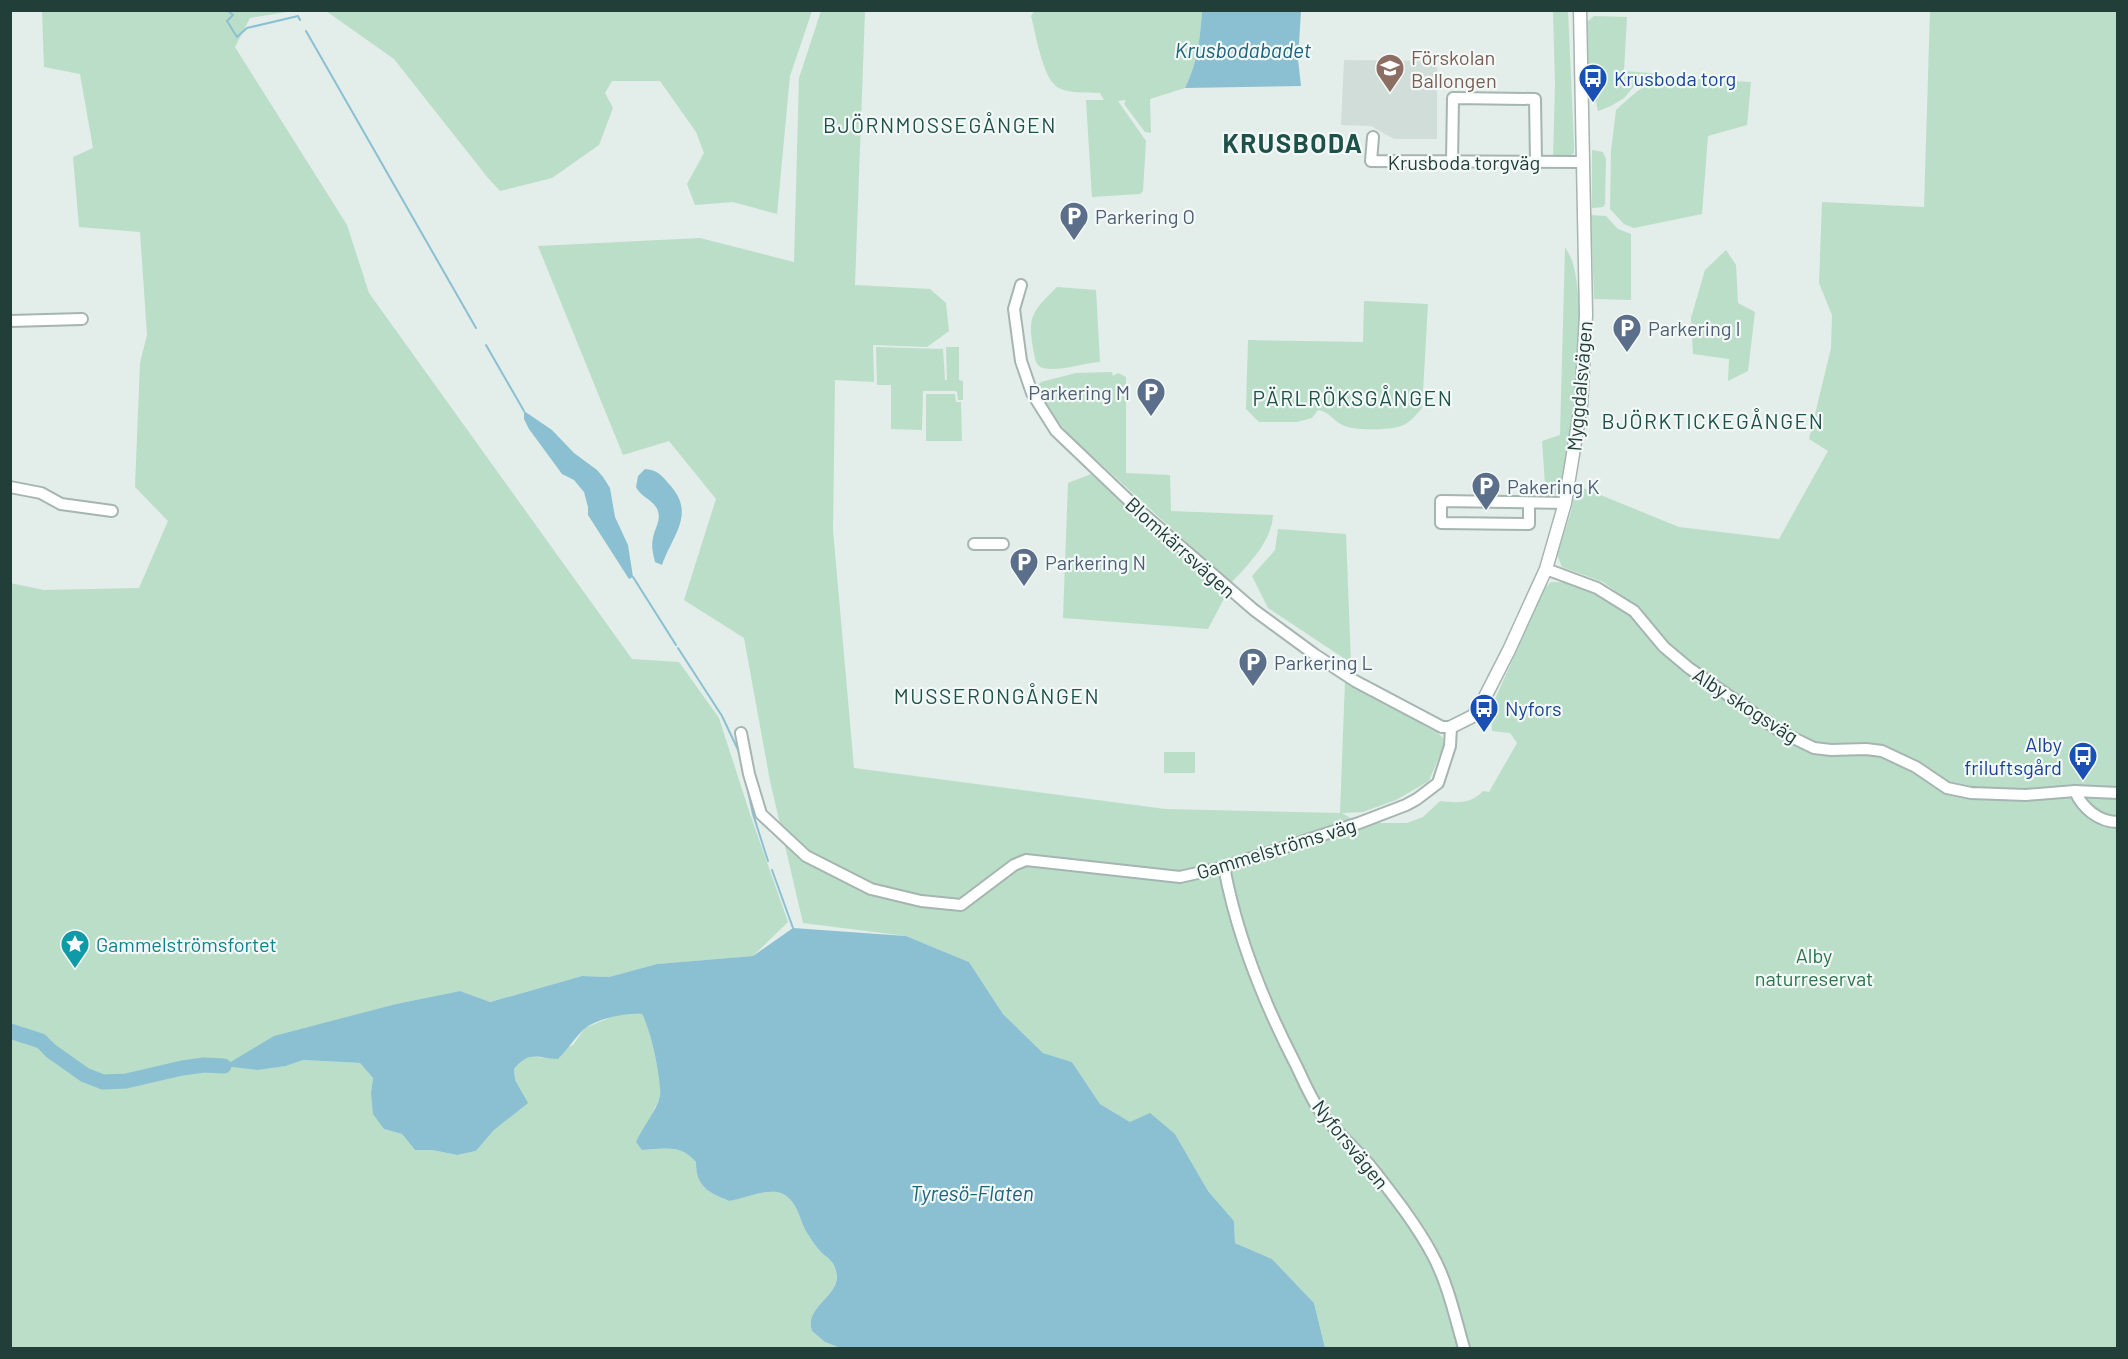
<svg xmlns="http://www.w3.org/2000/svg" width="2128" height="1359" font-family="Barlow,sans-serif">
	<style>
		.built { fill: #d1ddd8 }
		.green { fill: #bbdec8 }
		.water { fill: #8ac0d2 }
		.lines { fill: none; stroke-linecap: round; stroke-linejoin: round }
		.stream { stroke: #8ac0d2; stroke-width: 2 }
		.river { stroke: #8ac0d2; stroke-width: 15 }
		.minor-casing { stroke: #a5b5b1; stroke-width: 14 }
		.tertiary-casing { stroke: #a5b5b1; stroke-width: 15 }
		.minor { stroke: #fff; stroke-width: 10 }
		.tertiary { stroke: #fff; stroke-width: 12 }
		.labels { text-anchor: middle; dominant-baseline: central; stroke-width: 4.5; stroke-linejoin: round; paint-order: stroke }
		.education-label { font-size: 20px; fill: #785e54; stroke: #f3f9f7; text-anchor: start }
		.transit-label { font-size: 20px; fill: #164399; stroke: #f3f9f7; text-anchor: start }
		.street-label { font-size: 20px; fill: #223e39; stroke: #f3f9f7 }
		.service-label { font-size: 20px; fill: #4e5e75; stroke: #f3f9f7; text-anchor: start }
		.culture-label { font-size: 20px; fill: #0d838f; stroke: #f3f9f7; text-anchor: start }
		.park-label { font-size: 20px; fill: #2c754f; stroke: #f3f9f7 }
		.water-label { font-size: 21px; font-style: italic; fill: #1b627b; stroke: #f3f9f7 }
		.neighbourhood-label { font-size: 21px; letter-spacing: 1.5px; fill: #1e5149; stroke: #f3f9f7 }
		.district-label { font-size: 26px; font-weight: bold; letter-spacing: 1.5px; fill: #1e5149; stroke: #f3f9f7 }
	</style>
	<rect width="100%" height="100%" fill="#e3ede9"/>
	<path class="built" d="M1344 60 1437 61V139H1394L1371 126 1341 125Z"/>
	<g class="green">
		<path d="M1035 10 1202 11C1200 38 1198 62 1185 88L1150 99 1151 133 1145 132 1124 104 1126 100 1118 101 1146 141 1143 191 1140 194 1092 197 1086 100H1104L1100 93C1088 92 1068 94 1057 87 1042 76 1036 34 1031 16Z"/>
		<path d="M42 11H293L250 18 235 47 347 225 369 293 632 659 679 662 719 718 750 814 788 922 753 956 657 964 609 977 582 976 489 1002 460 991 396 1004 348 1017 234 1066 258 1070 286 1066 303 1060 360 1063 373 1078 371 1093 384 1129 402 1134 415 1150H432L457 1155 476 1151 494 1130 527 1103 515 1080 514 1069 520 1062 531 1055 542 1058 573 1045 585 1028 614 1016 634 1013 642 1014 647 1023 660 1077V1098L654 1109 643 1150C665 1149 680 1144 696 1162 696 1187 709 1192 728 1201 743 1199 769 1187 783 1194 799 1203 799 1220 807 1233 811 1239 816 1247 821 1252 825 1256 831 1259 834 1264 836 1270 837 1277 836 1283 830 1300 805 1310 812 1331L825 1342 840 1348H11L10 583 44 590 139 588 168 521 135 487 140 363 147 335 140 232 79 227 73 157 93 148 80 74 44 67Z"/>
		<path d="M326 11H812L790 76 777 214 733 202 695 205 687 184 704 153 696 132 660 81H612L605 93 613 108 599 145 552 178 500 191 488 178 394 59Z"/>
		<path d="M821 11H865L855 285 930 289 946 303 949 331 927 347 873 345 874 382 835 380 833 530 854 768 1165 809 1340 813 1345 681 1438 733 1443 738 1444 745 1429 781 1396 800 1363 812 1342 813 1359 823H1407L1423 817 1440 801C1457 803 1471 804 1483 791L1489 792 1517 743 1510 733 1492 731 1491 708 1545 588 1551 582C1557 582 1564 582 1570 583 1607 590 1643 625 1671 649L1639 608 1603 582 1562 567 1557 555 1571 512 1576 485 1679 527 1779 539 1828 451 1809 439 1831 348 1832 315 1819 283 1822 202 1924 207 1930 11H2117V1348H1325L1314 1303 1272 1259 1235 1243 1234 1221 1208 1191 1175 1134 1130 1122 1100 1104 1072 1062 1043 1053 1003 1014 969 962 906 936 803 923 770 781 744 638 684 600 716 499 669 441 623 455 538 246 700 238 794 262 799 78Z"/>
		<path d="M1553 11H1568L1574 144V153L1567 158 1553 161 1555 85Z"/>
		<path d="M1594 16 1627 17 1624 71 1662 74 1643 80 1635 85 1624 98 1611 106 1598 111 1595 97 1590 96 1587 73 1586 23Z"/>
		<path d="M1674 78 1751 82 1747 125 1708 136 1702 214 1634 228 1624 224 1610 209 1611 151 1616 110C1638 91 1643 82 1674 78Z"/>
		<path d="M1592 150 1603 152 1606 159 1605 204 1603 207 1592 208Z"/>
		<path d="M1591 215 1606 216 1618 229 1631 234V300L1594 299Z"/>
		<path d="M1565 247C1568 253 1572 258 1573 264 1589 323 1573 434 1558 494L1546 497 1542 441 1560 435Z"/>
		<path d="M1726 250 1736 265 1738 303 1755 312 1748 371 1728 381 1729 359 1693 354 1691 318 1705 270Z"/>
		<path d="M1057 287 1096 290 1100 362C1082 363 1061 372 1043 368 1036 366 1035 359 1034 353 1027 316 1031 313 1057 287Z"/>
		<path d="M1364 301 1428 304 1422 408C1416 415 1410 423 1401 426 1390 430 1356 431 1345 426 1332 421 1332 413 1318 410L1312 418 1297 422H1259L1246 409 1248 340 1363 342Z"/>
		<path d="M876 347 943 349 945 380H947L946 347H959V380L963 381V400H958L957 392 955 391H923L922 430 891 429V385H877Z"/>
		<path d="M1112 372 1113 376 1118 373 1126 377V473L1170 475 1171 511 1273 515C1272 541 1248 565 1231 583L1078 443C1063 428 1040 407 1038 385L1041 382 1076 373Z"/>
		<path d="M926 394H955L956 402H961L962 441H926Z"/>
		<path d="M1091 474 1227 593 1208 629 1063 618 1068 483Z"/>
		<path d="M1278 529 1346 534 1351 663 1268 608 1252 576 1275 550Z"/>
		<rect x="1164" y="752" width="31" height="21"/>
	</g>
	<g class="water">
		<path d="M1202 11H1301L1298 59 1301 86 1185 88C1198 62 1200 38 1202 11Z"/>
		<path d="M524 411 552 430 574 453 597 470 603 477 610 488 615 517 628 545 633 577 629 579 588 515V507L584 492 574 480 562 474 529 429 524 419Z"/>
		<path d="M645 469C656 470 661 474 668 483 697 513 673 534 662 565L655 562C653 554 651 546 653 538 655 527 663 518 656 507 650 498 642 498 636 487L638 476Z"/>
		<path d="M793 928 906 936 969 962 1003 1014 1043 1053 1072 1062 1100 1104 1130 1122 1150 1113 1175 1134 1208 1191 1234 1221 1235 1243 1272 1259 1314 1303 1325 1348H840L825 1342 812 1331C805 1310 830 1300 836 1283 838 1277 836 1270 834 1265 831 1259 825 1256 821 1252 816 1247 811 1239 807 1233 799 1220 799 1203 783 1194 769 1187 743 1199 729 1201 708 1192 696 1187 696 1162 680 1144 665 1149 642 1150L636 1142C642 1128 657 1110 660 1096 662 1081 650 1027 642 1014 626 1012 595 1019 583 1030 574 1039 567 1050 558 1059 536 1058 530 1050 514 1069L515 1080 528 1103 494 1130 476 1151 457 1155 432 1150H415L402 1134 384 1129 373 1114 371 1093 373 1078 360 1063 303 1060 286 1066 258 1070 224 1066 274 1036 396 1004 460 991 490 1002 582 976 609 977 657 964 753 956Z"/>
	</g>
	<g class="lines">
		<g class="stream">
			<path d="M227 10 233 15 227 21 237 37 247 28 298 16 300 20"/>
			<path d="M306 31 476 328"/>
			<path d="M486 345 524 411"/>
			<path d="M633 577 676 645"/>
			<path d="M678 648 722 716 740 754 753 814 768 861"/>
			<path d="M772 870 793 928"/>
		</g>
		<path class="river" d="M10 1031 41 1041 51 1051 85 1075 103 1082 126 1081 182 1068 204 1065 224 1066"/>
		<g class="minor-casing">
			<g id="minor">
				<path d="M1373 137 1371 161 1581 162"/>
				<path d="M1452 162 1453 98 1535 99 1536 162"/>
				<path d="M10 321 82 319"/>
				<path d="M10 487 41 493 61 504 112 511"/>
				<path d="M1529 503V524L1441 523V501L1565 503"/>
				<path d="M974 544H1003"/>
				<path d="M1546 569 1597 588 1634 611 1664 647 1689 668 1781 732 1814 748 1831 750 1866 749 1882 751 1916 767 1947 788 1971 793 2026 795 2075 791 2118 793"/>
				<path d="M741 733 749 774 761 814 806 856 871 889 921 901 961 905 1014 865 1026 860 1180 877 1224 867 1359 823 1406 805 1417 799 1438 783 1450 746 1451 727H1442L1355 681 1314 654 1254 610 1141 512 1056 431 1032 393 1021 361 1014 309 1021 285"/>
				<path d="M2075 791C2082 808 2099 822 2118 822"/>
				<path d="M1224 867C1237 936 1263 1001 1295 1063 1303 1079 1310 1097 1320 1111 1335 1132 1356 1148 1372 1168 1393 1195 1416 1224 1432 1254 1448 1283 1455 1317 1464 1348"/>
			</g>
		</g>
		<g class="tertiary-casing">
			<path id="tertiary" d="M1451 727 1473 716 1482 703 1509 650 1546 569 1565 503 1581 405 1586 315 1580 10"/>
		</g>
		<use href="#minor" class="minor"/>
		<use href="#tertiary" class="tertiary"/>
	</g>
	<defs>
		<g id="school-pin" transform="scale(1.5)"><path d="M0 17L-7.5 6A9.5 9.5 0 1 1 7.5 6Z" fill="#8d6e63" stroke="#f3f9f7"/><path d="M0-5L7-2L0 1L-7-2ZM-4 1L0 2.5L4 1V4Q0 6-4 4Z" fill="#fff"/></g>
		<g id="bus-pin" transform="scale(1.5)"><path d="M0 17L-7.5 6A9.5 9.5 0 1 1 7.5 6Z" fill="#1a4fb4" stroke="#f3f9f7"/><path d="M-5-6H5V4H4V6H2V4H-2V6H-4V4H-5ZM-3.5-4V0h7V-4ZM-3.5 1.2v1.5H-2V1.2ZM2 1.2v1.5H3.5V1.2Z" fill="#fff"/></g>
		<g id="parking-pin" transform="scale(1.5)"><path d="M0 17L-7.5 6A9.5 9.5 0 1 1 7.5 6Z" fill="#5c6f8a" stroke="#f3f9f7"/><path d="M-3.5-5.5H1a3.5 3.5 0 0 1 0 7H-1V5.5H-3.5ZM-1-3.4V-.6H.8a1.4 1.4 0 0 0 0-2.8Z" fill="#fff"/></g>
		<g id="sight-pin" transform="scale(1.5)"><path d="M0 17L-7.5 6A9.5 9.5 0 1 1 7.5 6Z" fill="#0f9aa8" stroke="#f3f9f7"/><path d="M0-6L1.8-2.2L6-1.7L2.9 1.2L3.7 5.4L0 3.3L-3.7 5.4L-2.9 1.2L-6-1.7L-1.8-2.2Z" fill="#fff"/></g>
	</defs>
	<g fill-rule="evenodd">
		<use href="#school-pin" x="1390" y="68"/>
		<use href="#bus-pin" x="1593" y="78"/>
		<use href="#parking-pin" x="1074" y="216"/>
		<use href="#parking-pin" x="1627" y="328"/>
		<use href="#parking-pin" x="1151" y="392"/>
		<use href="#parking-pin" x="1486" y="486"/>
		<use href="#parking-pin" x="1024" y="562"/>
		<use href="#parking-pin" x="1253" y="662"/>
		<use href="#bus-pin" x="1484" y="708"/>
		<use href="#bus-pin" x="2083" y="756"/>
		<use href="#sight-pin" x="75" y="944"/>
	</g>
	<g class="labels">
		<g class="education-label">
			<text x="1411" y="57">Förskolan<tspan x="1411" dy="23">Ballongen</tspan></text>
		</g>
		<g class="transit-label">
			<text x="1614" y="78">Krusboda torg</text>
			<text x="1505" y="708">Nyfors</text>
			<text x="2062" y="744" text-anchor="end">Alby<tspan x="2062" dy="23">friluftsgård</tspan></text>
		</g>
		<g class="street-label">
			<text x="1464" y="162">Krusboda torgväg</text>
			<text transform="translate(1579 386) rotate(-85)">Myggdalsvägen</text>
			<text transform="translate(1181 547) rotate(42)">Blomkärrsvägen</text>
			<text transform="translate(1746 705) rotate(33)">Alby skogsväg</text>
			<text transform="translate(1276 848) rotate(-17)">Gammelströms väg</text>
			<text transform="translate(1351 1144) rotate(51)">Nyforsvägen</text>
		</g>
		<g class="service-label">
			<text x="1095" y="216">Parkering O</text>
			<text x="1648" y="328">Parkering I</text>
			<text x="1130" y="392" text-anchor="end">Parkering M</text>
			<text x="1507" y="486">Pakering K</text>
			<text x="1045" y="562">Parkering N</text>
			<text x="1274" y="662">Parkering L</text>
		</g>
		<g class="culture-label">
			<text x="96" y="944">Gammelströmsfortet</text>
		</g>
		<g class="park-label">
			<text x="1814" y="955">Alby<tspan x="1814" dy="23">naturreservat</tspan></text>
		</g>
		<g class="water-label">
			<text x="1243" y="49">Krusbodabadet</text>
			<text x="972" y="1192">Tyresö-Flaten</text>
		</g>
		<g class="neighbourhood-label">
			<text x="940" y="124">BJÖRNMOSSEGÅNGEN</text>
			<text x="1353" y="397">PÄRLRÖKSGÅNGEN</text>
			<text x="1713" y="420">BJÖRKTICKEGÅNGEN</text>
			<text x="997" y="695">MUSSERONGÅNGEN</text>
		</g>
		<g class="district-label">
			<text x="1293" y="142">KRUSBODA</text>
		</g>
	</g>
	<rect width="2128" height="1359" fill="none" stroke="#223e39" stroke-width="24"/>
</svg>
